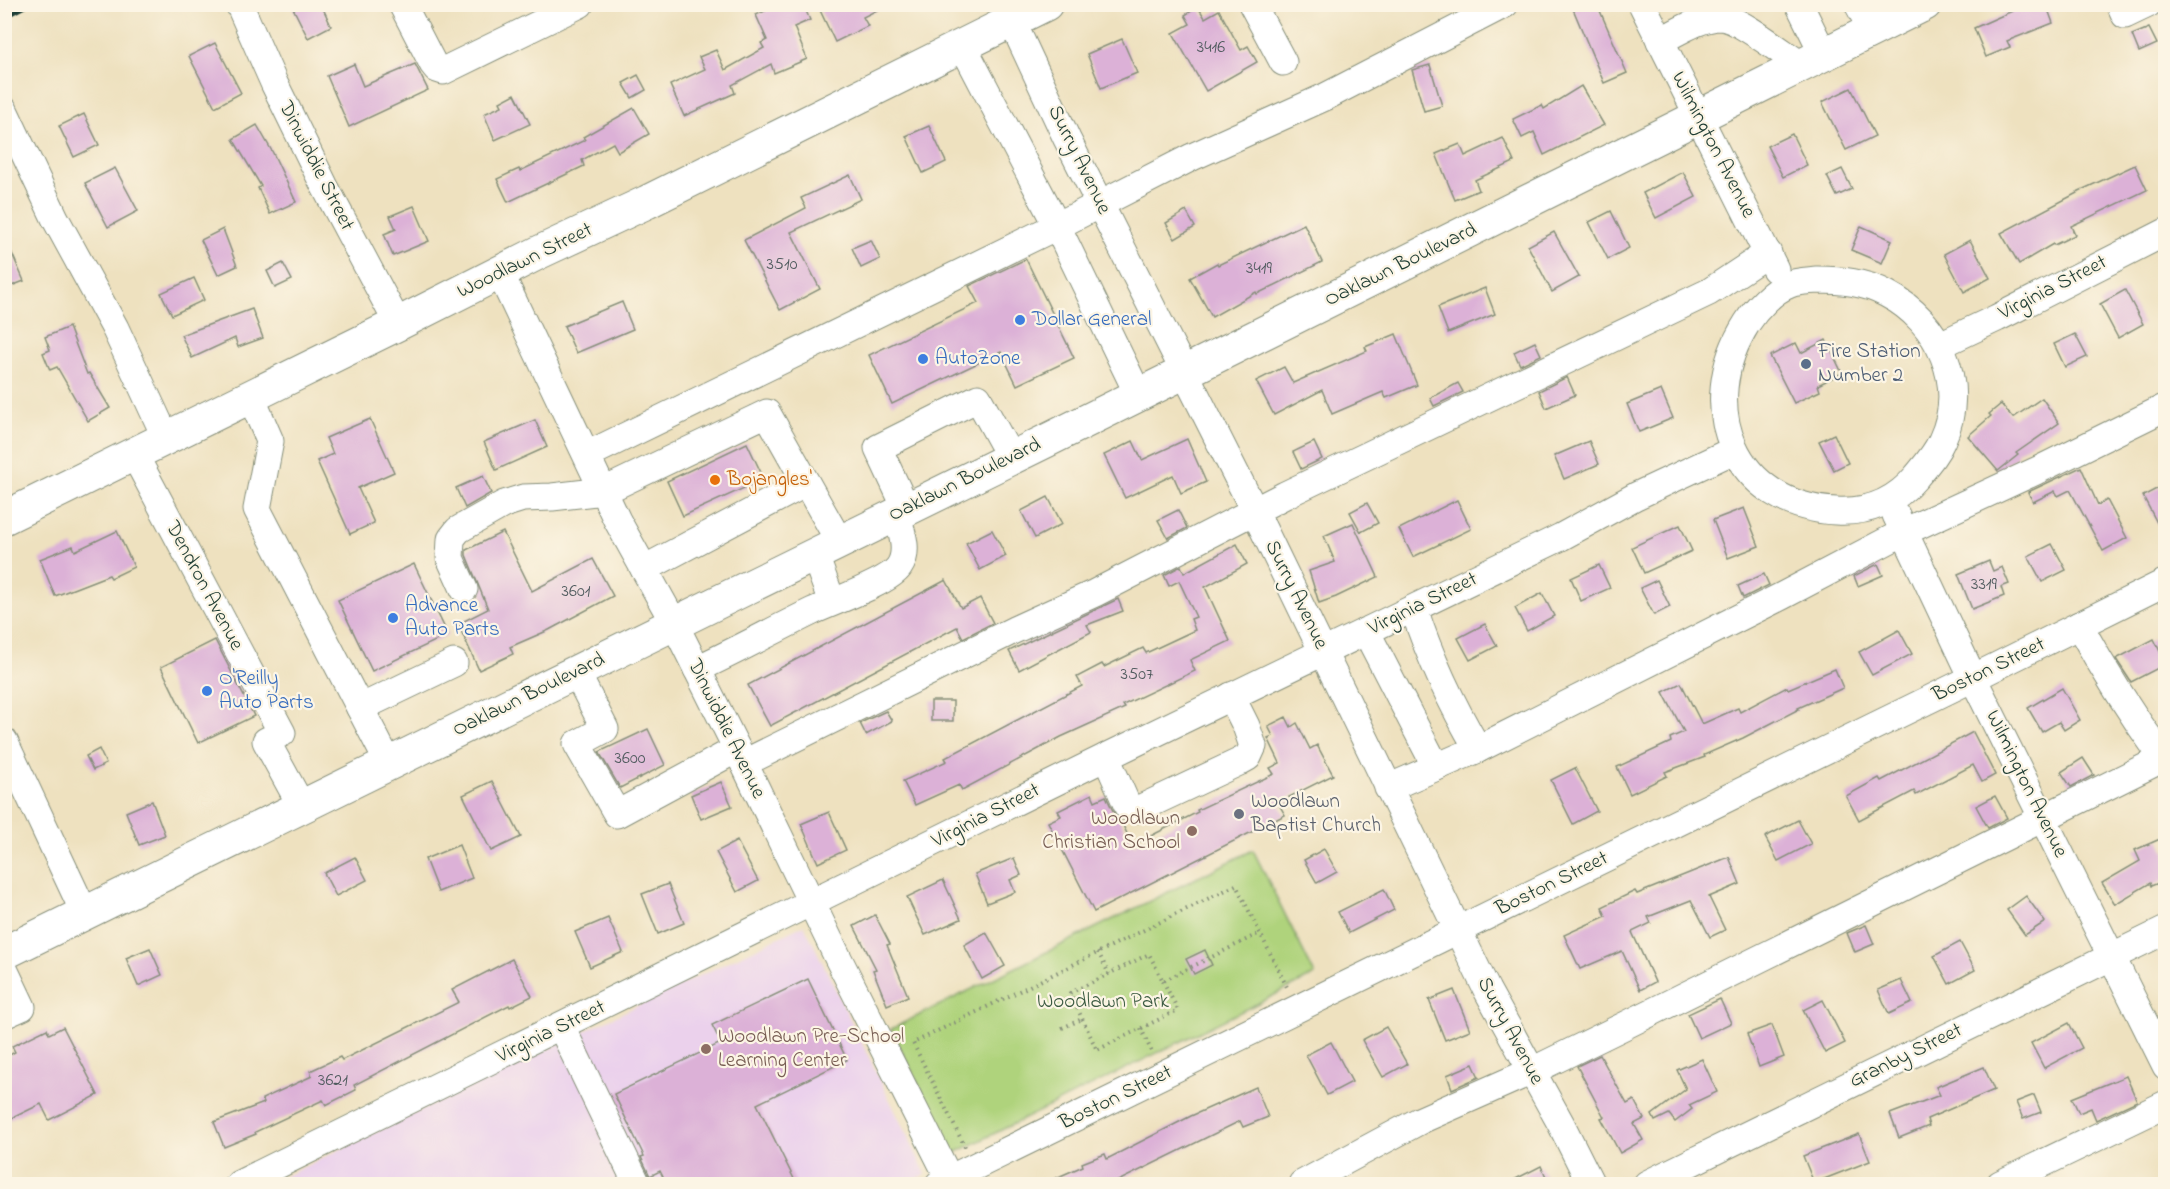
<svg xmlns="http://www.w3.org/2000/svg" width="2170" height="1189" font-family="'Indie Flower',sans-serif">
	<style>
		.built { fill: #ebd1ec }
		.green { fill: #afd37c; stroke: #678858; stroke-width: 1.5 }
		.building { fill: #dcb1d7 }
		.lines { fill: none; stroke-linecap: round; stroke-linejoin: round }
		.minor-casing { stroke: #868f7a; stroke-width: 29 }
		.highway-casing { stroke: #868f7a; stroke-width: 35 }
		.path { stroke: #868f7a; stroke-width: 4; stroke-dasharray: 1.5 4.5; stroke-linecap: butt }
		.minor { stroke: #fff; stroke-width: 27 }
		.highway { stroke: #fff; stroke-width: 33 }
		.rail { stroke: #1f3d34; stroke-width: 4.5 }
		.shop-dot { fill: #3f7fe0; stroke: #fcf5e5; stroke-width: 2 }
		.service-dot { fill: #5c6f8a; stroke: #fcf5e5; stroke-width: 2 }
		.food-dot { fill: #e8710a; stroke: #fcf5e5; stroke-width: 2 }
		.worship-dot { fill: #6b7280; stroke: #fcf5e5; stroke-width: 2 }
		.education-dot { fill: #8d6e63; stroke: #fcf5e5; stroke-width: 2 }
		.labels { text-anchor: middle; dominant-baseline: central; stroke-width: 4.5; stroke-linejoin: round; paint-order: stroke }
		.number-label { font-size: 18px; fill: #4e5a5d }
		.street-label { font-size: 21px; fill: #1f3d34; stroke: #fcf5e5 }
		.shop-label { font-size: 21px; fill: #366cbe; stroke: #fcf5e5; text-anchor: start }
		.service-label { font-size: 21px; fill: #4e5e75; stroke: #fcf5e5; text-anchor: start }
		.food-label { font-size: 21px; fill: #c56008; stroke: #fcf5e5; text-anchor: start }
		.worship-label { font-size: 21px; fill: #5b616d; stroke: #fcf5e5; text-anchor: start }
		.education-label { font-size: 21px; fill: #785e54; stroke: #fcf5e5; text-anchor: end }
		.park-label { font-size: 21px; fill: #3c5b42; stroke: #fcf5e5 }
	</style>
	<rect width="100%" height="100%" fill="#fcf5e5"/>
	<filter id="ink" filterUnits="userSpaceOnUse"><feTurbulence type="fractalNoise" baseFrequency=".0167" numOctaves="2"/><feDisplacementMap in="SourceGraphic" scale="12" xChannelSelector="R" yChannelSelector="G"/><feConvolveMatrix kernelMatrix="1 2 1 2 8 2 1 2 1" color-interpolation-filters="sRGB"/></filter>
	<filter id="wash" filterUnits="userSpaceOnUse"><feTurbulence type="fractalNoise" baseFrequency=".008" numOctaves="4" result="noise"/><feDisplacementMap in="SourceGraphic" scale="24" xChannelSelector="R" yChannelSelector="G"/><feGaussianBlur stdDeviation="1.35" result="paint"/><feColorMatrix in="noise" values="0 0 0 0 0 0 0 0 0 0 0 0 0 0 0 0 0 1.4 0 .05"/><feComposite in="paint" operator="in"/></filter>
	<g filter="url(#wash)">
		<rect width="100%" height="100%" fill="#eee1bf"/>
		<path class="built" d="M804 925 926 1174 906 1184H269Z"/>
		<path class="green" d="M1253 850 1315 975 953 1154 891 1029Z"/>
		<g id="blocks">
			<g class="building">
				<path d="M291 4H321L331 26 308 38Z"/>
				<path d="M780 4H803L810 20 794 27 807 59 774 73 771 64 732 85 735 93 684 116 670 85 705 69 699 57 716 50 725 70 764 48 761 43 767 40 756 15Z"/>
				<path d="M817 4H889L863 17 868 26 835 42Z"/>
				<path d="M1571 4H1597L1627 73 1604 83Z"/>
				<path d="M2028 4H2046L2053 23 2007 41 2010 47 1986 57 1974 28Z"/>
				<path d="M1198 7 1205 18 1219 10 1241 50 1248 46 1257 62 1206 91 1173 33 1190 24 1185 15Z"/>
				<path d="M2149 28 2157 44 2139 52 2132 35Z"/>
				<path d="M1122 39 1137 73 1101 88 1087 54Z"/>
				<path d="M215 43 241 93 215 107 189 56Z"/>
				<path d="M354 64 363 86 415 64 428 90 349 127 327 76Z"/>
				<path d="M1430 65 1442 106 1424 111 1412 70Z"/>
				<path d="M638 75 646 90 632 98 623 83Z"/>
				<path d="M1581 86 1604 125 1544 155 1534 132 1522 138 1513 119 1542 105 1544 109Z"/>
				<path d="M1851 88 1875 136 1846 150 1822 102Z"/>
				<path d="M515 94 530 124 495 140 484 114 502 106 500 102Z"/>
				<path d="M634 108 649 134 618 152 613 143 582 160 584 166 508 202 497 179 519 169 520 171 585 140 583 137Z"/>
				<path d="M84 114 99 145 74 157 59 126Z"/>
				<path d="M257 125 273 153 296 202 270 214 258 188 261 186 233 139Z"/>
				<path d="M929 126 946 162 923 173 906 136Z"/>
				<path d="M1792 134 1807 165 1783 177 1767 146Z"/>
				<path d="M1503 138 1514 162 1475 180 1479 190 1455 200 1436 154 1460 144 1465 156Z"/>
				<path d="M2135 165 2147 190 2071 226 2075 235 2054 245 2053 244 2019 264 2001 233 2077 193V192Z"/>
				<path d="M115 168 138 211 108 227 85 183Z"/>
				<path d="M1842 169 1852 189 1837 196 1827 176Z"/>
				<path d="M1683 172 1696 197 1656 218 1643 193Z"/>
				<path d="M850 175 861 199 791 232 820 289 780 310 744 240 806 208 801 198Z"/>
				<path d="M414 206 429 241 393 256 384 234 396 229 390 216Z"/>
				<path d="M1186 211 1195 227 1175 239 1166 223Z"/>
				<path d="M1611 211 1629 248 1608 259 1589 222Z"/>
				<path d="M1304 224 1322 262 1257 294 1256 292 1212 317 1190 278 1217 263 1218 265Z"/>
				<path d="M1861 226 1892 240 1882 263 1851 250Z"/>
				<path d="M223 229 237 266 218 275 201 240Z"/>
				<path d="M1554 232 1579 277 1552 292 1528 246Z"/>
				<path d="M4 235 24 281 4 289Z"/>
				<path d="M871 240 880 259 861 268 852 248Z"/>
				<path d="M1970 240 1990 278 1964 292 1944 254Z"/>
				<path d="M1026 259 1074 358 1017 385 1001 352 892 404 869 355 978 303 969 286Z"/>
				<path d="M283 263 292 280 275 288 267 271Z"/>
				<path d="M194 278 204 300 172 315 161 293Z"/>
				<path d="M1485 288 1495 314 1448 333 1438 307Z"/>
				<path d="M2125 290 2143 324 2118 338 2100 304Z"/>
				<path d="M622 302 633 329 576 353 564 326Z"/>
				<path d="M252 309 263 338 238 347 235 338 192 358 181 335Z"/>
				<path d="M69 327 87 374 89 373 110 408 88 421 57 367 50 370 43 353 50 350 45 337Z"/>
				<path d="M1396 334 1417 385 1386 398 1383 392 1332 414 1322 390 1274 415 1256 381 1284 367 1293 383 1367 351 1365 347Z"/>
				<path d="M2075 334 2087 357 2065 367 2054 344Z"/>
				<path d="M1826 340 1842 373 1818 385 1820 391 1794 403 1770 356 1796 343 1801 353Z"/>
				<path d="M1535 342 1541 355 1520 365 1514 352Z"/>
				<path d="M1567 377 1575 395 1546 408 1539 391Z"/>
				<path d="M1458 383 1463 392 1434 406 1430 398Z"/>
				<path d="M1661 390 1673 418 1639 432 1627 404Z"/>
				<path d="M2042 398 2059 423 2016 453 2018 455 1998 471 1968 436 1991 416 1989 414 2001 404 2013 418Z"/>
				<path d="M370 419 394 472 358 488 374 523 350 534 317 461 333 454 326 438Z"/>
				<path d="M535 420 547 447 496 470 484 442Z"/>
				<path d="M1834 434 1848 463 1834 470 1819 441Z"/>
				<path d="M1187 439 1206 482 1181 493 1173 475 1125 498 1104 455 1133 441 1142 460Z"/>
				<path d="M1589 441 1599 464 1564 479 1554 456Z"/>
				<path d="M1314 442 1322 459 1301 469 1293 452Z"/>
				<path d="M747 443 764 479 683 516 667 481Z"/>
				<path d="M2081 467 2098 505 2107 500 2127 538 2103 551 2070 490 2058 496 2055 491 2033 502 2028 492Z"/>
				<path d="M483 476 491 493 465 508 456 488Z"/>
				<path d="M2166 484V540L2143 496Z"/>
				<path d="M1048 497 1062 524 1035 538 1021 511Z"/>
				<path d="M1457 500 1471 529 1413 557 1399 529Z"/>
				<path d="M1367 503 1378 523 1361 532 1350 512Z"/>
				<path d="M1744 508 1759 546 1728 558 1713 520Z"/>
				<path d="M1178 510 1187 528 1168 538 1158 520Z"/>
				<path d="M1353 523 1378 577 1336 597 1319 603 1309 571 1335 562 1324 536Z"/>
				<path d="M1680 525 1692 551 1644 573 1632 547Z"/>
				<path d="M992 530 1006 556 980 570 966 543Z"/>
				<path d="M117 531 134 567 111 578 109 575 55 596 40 559 73 546 75 551Z"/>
				<path d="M503 532 532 591 593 559 613 596 549 630 510 647 513 654 479 670 458 624 488 609 466 555V550Z"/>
				<path d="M1237 544 1247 564 1205 587 1230 641 1190 660 1195 671 1123 705 1125 708 1061 737 962 790 959 785 915 805 903 781 947 761 945 758 1082 686 1077 677 1102 664 1104 667 1143 648 1146 653 1195 630 1191 619 1196 617 1179 581 1169 586 1164 575 1181 566 1184 573Z"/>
				<path d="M2052 544 2066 570 2042 582 2028 556Z"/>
				<path d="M1989 561 1993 571 2002 567 2009 584 2001 587 2004 596 1972 609 1958 574Z"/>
				<path d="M414 564 448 635 372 671 338 600Z"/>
				<path d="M1878 564 1883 575 1858 586 1854 576Z"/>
				<path d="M1599 565 1610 588 1581 601 1571 578Z"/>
				<path d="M1764 574 1769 585 1743 598 1738 586Z"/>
				<path d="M946 580 961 608 980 598 993 623 963 638 957 627 770 726 748 685Z"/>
				<path d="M1657 580 1670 607 1654 615 1640 588Z"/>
				<path d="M1542 593 1554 616 1527 631 1515 608Z"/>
				<path d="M1118 599 1123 611 1087 625 1091 632 1019 670 1009 651Z"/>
				<path d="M1485 624 1497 646 1470 660 1458 638Z"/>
				<path d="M1899 630 1912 654 1872 675 1859 652Z"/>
				<path d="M2154 639 2166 664 2131 682 2116 659Z"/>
				<path d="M215 640 254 716 198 743 161 667Z"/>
				<path d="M1835 669 1843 688 1798 708 1799 709 1743 738 1704 755 1705 757 1665 772 1667 776 1630 794 1617 767 1671 742 1670 738 1684 732 1663 692 1681 683 1702 724 1738 708 1740 712 1787 687 1788 689Z"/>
				<path d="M2062 688 2080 720 2064 730 2059 722 2042 732 2028 708Z"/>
				<rect x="931" y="701" width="22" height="20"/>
				<path d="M886 711 892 721 866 735 860 723Z"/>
				<path d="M1286 717 1291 727 1297 723 1310 749 1317 745 1333 775 1289 797 1291 801 1280 806 1285 815 1094 912 1048 822 1061 816 1058 811 1092 794 1095 801 1106 796 1114 813 1120 820 1133 845 1198 812 1197 810 1274 774 1270 768 1280 763 1268 738 1273 736 1268 726Z"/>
				<path d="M648 729 665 765 620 788 599 752Z"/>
				<path d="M1973 732 1995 775 1982 782 1973 765 1916 795 1914 791 1859 820 1846 796 1879 778 1881 781Z"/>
				<path d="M99 749 106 764 93 770 86 756Z"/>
				<path d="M2083 758 2094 775 2071 787 2061 772Z"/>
				<path d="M1575 768 1597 811 1573 824 1551 780Z"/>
				<path d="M492 781 521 837 491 851 463 795Z"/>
				<path d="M721 782 732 806 701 819 691 795Z"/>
				<path d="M1995 796 2007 818 1988 828 1976 806Z"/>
				<path d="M152 801 165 835 139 845 126 812Z"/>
				<path d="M829 812 846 850 818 863 801 824Z"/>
				<path d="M1798 820 1811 844 1778 861 1765 837Z"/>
				<path d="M2160 839 2166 852V880L2151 886 2150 883 2115 904 2102 883 2140 861 2135 850Z"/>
				<path d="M737 841 758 881 737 892 716 852Z"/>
				<path d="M459 845 472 878 438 892 425 859Z"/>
				<path d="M1324 849 1337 872 1317 883 1304 860Z"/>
				<path d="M355 857 367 880 336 896 324 873Z"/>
				<path d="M1729 857 1740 884 1709 897 1725 930 1710 937 1691 900 1648 917 1651 923 1632 932 1655 982 1640 990 1622 951 1580 969 1564 935 1606 916 1602 907 1635 891 1637 894Z"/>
				<path d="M1014 858 1021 875 1010 880 1015 892 987 903 975 874Z"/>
				<path d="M943 880 961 919 925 935 907 897Z"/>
				<path d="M668 884 684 923 658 934 642 894Z"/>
				<path d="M1384 889 1394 910 1349 933 1338 912Z"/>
				<path d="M2026 896 2045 922 2025 935 2007 910Z"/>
				<path d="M875 915 890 944 887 945 908 996 887 1005 873 970 876 969 854 926Z"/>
				<path d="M608 918 623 952 590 967 575 932Z"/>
				<path d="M1866 925 1874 944 1855 952 1847 933Z"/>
				<path d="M986 932 1005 966 982 979 964 945Z"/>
				<path d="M1960 942 1975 970 1949 984 1934 956Z"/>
				<path d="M150 948 162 975 138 986 126 958Z"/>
				<path d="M1205 950 1212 965 1194 974 1186 959Z"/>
				<path d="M512 959 532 996 510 1007 509 1005 354 1085 356 1090 326 1105 323 1100 255 1132 256 1134 224 1147 214 1122 264 1103 262 1099 312 1076 310 1071 340 1057 342 1060 459 1002 452 990Z"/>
				<path d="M808 979 847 1060 757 1104 797 1185H667L660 1171 650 1176 641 1157 644 1156 614 1094 721 1043 712 1025Z"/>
				<path d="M1901 980 1912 1003 1889 1014 1878 990Z"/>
				<path d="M1454 990 1470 1030 1445 1040 1429 1000Z"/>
				<path d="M1720 999 1731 1023 1699 1038 1688 1014Z"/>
				<path d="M1823 1000 1845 1043 1825 1053 1803 1010Z"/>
				<path d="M2069 1023 2082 1048 2044 1068 2031 1043Z"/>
				<path d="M1772 1025 1784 1057 1759 1067 1747 1034Z"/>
				<path d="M63 1027 98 1095 49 1120 41 1104 4 1122V1058L15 1052 12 1046 47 1029 49 1034Z"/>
				<path d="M1386 1027 1407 1064 1383 1077 1362 1040Z"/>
				<path d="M1331 1042 1352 1082 1327 1095 1306 1055Z"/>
				<path d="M1600 1055 1627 1104 1634 1100 1644 1119 1634 1124 1643 1140 1620 1153 1601 1118 1604 1117 1577 1066Z"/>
				<path d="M1702 1059 1717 1092 1689 1105 1692 1109 1675 1122 1669 1114 1655 1121 1652 1115 1686 1089 1677 1070Z"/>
				<path d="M1473 1064 1479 1077 1452 1089 1447 1075Z"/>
				<path d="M1984 1067 1994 1090 1927 1119 1929 1126 1899 1138 1890 1114 1940 1095 1936 1087Z"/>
				<path d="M2126 1076 2137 1101 2096 1120 2091 1108 2079 1113 2072 1098Z"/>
				<path d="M1256 1087 1268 1117 1243 1127 1240 1121 1110 1185H1040L1083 1166 1082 1163 1105 1154 1107 1159 1191 1116Z"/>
				<path d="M2034 1095 2041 1112 2023 1119 2016 1102Z"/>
				<path d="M1859 1134 1870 1161 1814 1183 1803 1156Z"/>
				<path d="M1541 1166 1550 1185H1504Z"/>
			</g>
		</g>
	</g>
	<g filter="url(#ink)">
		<use href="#blocks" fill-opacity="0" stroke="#868f7a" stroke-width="1.5"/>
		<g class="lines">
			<g class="minor-casing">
				<g id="minor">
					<path d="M239 4 274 83 324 185 398 324"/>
					<path d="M402 4 433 64 437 69 443 71 580 4"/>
					<path d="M1004 4 1067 139 1254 510 1487 990 1561 1124 1591 1184"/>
					<path d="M1252 4 1283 62"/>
					<path d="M1642 4 1775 269"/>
					<path d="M1799 4 1823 53"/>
					<path d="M1858 4 1872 30"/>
					<path d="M2120 4 2125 15 2148 4"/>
					<path d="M1660 41C1678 32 1700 17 1721 17 1738 18 1784 54 1801 65"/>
					<path d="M963 46 1057 226 1138 394"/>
					<path d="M4 110 55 218 115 328 166 438"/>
					<path d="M500 273 617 520 674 623 737 749 839 960 952 1184"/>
					<path d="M1817 280C1841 280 1865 282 1887 294 1939 321 1968 384 1942 440 1936 454 1926 465 1916 477 1896 501 1868 513 1836 511 1734 506 1694 406 1747 323 1756 309 1773 290 1790 284 1798 281 1808 281 1817 280Z"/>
					<path d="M1940 345 1997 318 2166 232"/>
					<path d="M251 397 270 441 257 509 389 764"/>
					<path d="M134 454 282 733 266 741 302 807"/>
					<path d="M587 455 1057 226 1192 157 1325 97 1505 4"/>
					<path d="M906 508 878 448 978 398 1011 458"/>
					<path d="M1896 515 1973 678 2166 1066"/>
					<path d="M814 553 832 602"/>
					<path d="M644 569 806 483"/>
					<path d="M464 589 450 558 451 539 458 530 504 504 523 498 552 497 604 491 767 413 839 541"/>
					<path d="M1414 609C1430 658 1452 705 1478 749"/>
					<path d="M2079 625C2104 671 2132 715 2163 758"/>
					<path d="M1366 631 1436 767"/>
					<path d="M697 669C736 651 774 630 813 611 832 602 889 582 899 567 910 551 901 530 896 513"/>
					<path d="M576 672 605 729 577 744 617 814 737 749"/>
					<path d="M360 708 454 663"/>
					<path d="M4 741 85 914"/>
					<path d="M1106 757 1128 807 1139 809 1239 762 1248 757 1253 746 1246 726 1231 696"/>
					<path d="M744 763 1014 630 1095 593 1285 495 1709 292 1768 253"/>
					<path d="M1388 788 1478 749 1782 596 1904 532 2036 471 2166 407"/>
					<path d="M4 969 22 1007 4 1015"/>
					<path d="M561 1026 637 1184"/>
					<path d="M239 1184 1106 757 1561 537 1636 496 1734 450"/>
					<path d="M939 1184 1973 678 2166 582"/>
					<path d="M1302 1184 1421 1120 1532 1071 1626 1025 2166 757"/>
					<path d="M1647 1184 2166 930"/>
					<path d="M2000 1184 2166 1104"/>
				</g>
			</g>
			<g class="highway-casing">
				<g id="highway">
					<path d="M4 518 398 324 540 252 647 202 1046 4"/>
					<path d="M4 953 1046 441 1925 4"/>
				</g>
			</g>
			<g class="path">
				<path d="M1098 952 1109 974"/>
				<path d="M1163 981 1178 1010 1097 1050 1070 993 1149 954 1163 981 1260 933"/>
				<path d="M1062 1028 1082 1019"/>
				<path d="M1141 1028 1153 1055"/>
				<path d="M965 1147 913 1043 1236 885 1288 989"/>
			</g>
			<use href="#minor" class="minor"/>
			<use href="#highway" class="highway"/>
			<path class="rail" d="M4 17 29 4"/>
		</g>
	</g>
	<g class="shop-dot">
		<circle cx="1020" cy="320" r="6"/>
		<circle cx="923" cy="359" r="6"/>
		<circle cx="393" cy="618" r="6"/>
		<circle cx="207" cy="691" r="6"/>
	</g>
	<circle class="service-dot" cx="1806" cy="364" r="6"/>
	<circle class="food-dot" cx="715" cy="480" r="6"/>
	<circle class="worship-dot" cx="1239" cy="814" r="6"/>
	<g class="education-dot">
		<circle cx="1192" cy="831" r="6"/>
		<circle cx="706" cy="1049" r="6"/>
	</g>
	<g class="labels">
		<g class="number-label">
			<text x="1211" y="48">3416</text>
			<text x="782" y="265">3510</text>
			<text x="1259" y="269">3419</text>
			<text x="1984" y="585">3319</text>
			<text x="576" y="592">3601</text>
			<text x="1137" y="675">3507</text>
			<text x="630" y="759">3600</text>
			<text x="333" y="1081">3621</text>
		</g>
		<g class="street-label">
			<text transform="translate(1713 145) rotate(63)">Wilmington Avenue</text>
			<text transform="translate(1079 160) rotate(64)">Surry Avenue</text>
			<text transform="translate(316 166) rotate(63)">Dinwiddie Street</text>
			<text transform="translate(525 261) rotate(-26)">Woodlawn Street</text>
			<text transform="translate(1401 265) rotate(-26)">Oaklawn Boulevard</text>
			<text transform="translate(2053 288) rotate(-27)">Virginia Street</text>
			<text transform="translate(965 480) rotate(-26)">Oaklawn Boulevard</text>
			<text transform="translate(204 586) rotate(62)">Dendron Avenue</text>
			<text transform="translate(1296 595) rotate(64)">Surry Avenue</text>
			<text transform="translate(1423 604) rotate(-26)">Virginia Street</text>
			<text transform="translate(1989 670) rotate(-26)">Boston Street</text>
			<text transform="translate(529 695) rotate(-26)">Oaklawn Boulevard</text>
			<text transform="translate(726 729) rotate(64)">Dinwiddie Avenue</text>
			<text transform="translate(2026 784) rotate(64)">Wilmington Avenue</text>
			<text transform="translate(986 816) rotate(-27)">Virginia Street</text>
			<text transform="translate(1552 884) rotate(-26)">Boston Street</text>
			<text transform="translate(1510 1031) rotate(62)">Surry Avenue</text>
			<text transform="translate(551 1032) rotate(-26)">Virginia Street</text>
			<text transform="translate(1906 1056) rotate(-26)">Granby Street</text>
			<text transform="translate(1116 1098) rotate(-26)">Boston Street</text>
		</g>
		<g class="shop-label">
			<text x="1032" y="320">Dollar General</text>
			<text x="935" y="359">AutoZone</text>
			<text x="405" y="606">Advance<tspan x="405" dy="24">Auto Parts</tspan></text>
			<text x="219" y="679">O'Reilly<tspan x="219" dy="24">Auto Parts</tspan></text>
		</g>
		<g class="service-label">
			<text x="1818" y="352">Fire Station<tspan x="1818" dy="24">Number 2</tspan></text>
		</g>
		<g class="food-label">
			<text x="727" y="480">Bojangles'</text>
		</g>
		<g class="worship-label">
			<text x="1251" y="802">Woodlawn<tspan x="1251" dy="24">Baptist Church</tspan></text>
		</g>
		<g class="education-label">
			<text x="1180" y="819">Woodlawn<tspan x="1180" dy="24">Christian School</tspan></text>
			<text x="718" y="1037" text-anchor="start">Woodlawn Pre-School<tspan x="718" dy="24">Learning Center</tspan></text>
		</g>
		<g class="park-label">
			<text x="1103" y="1002">Woodlawn Park</text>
		</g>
	</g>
	<rect width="2170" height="1189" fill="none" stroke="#fcf5e5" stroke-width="24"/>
</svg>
